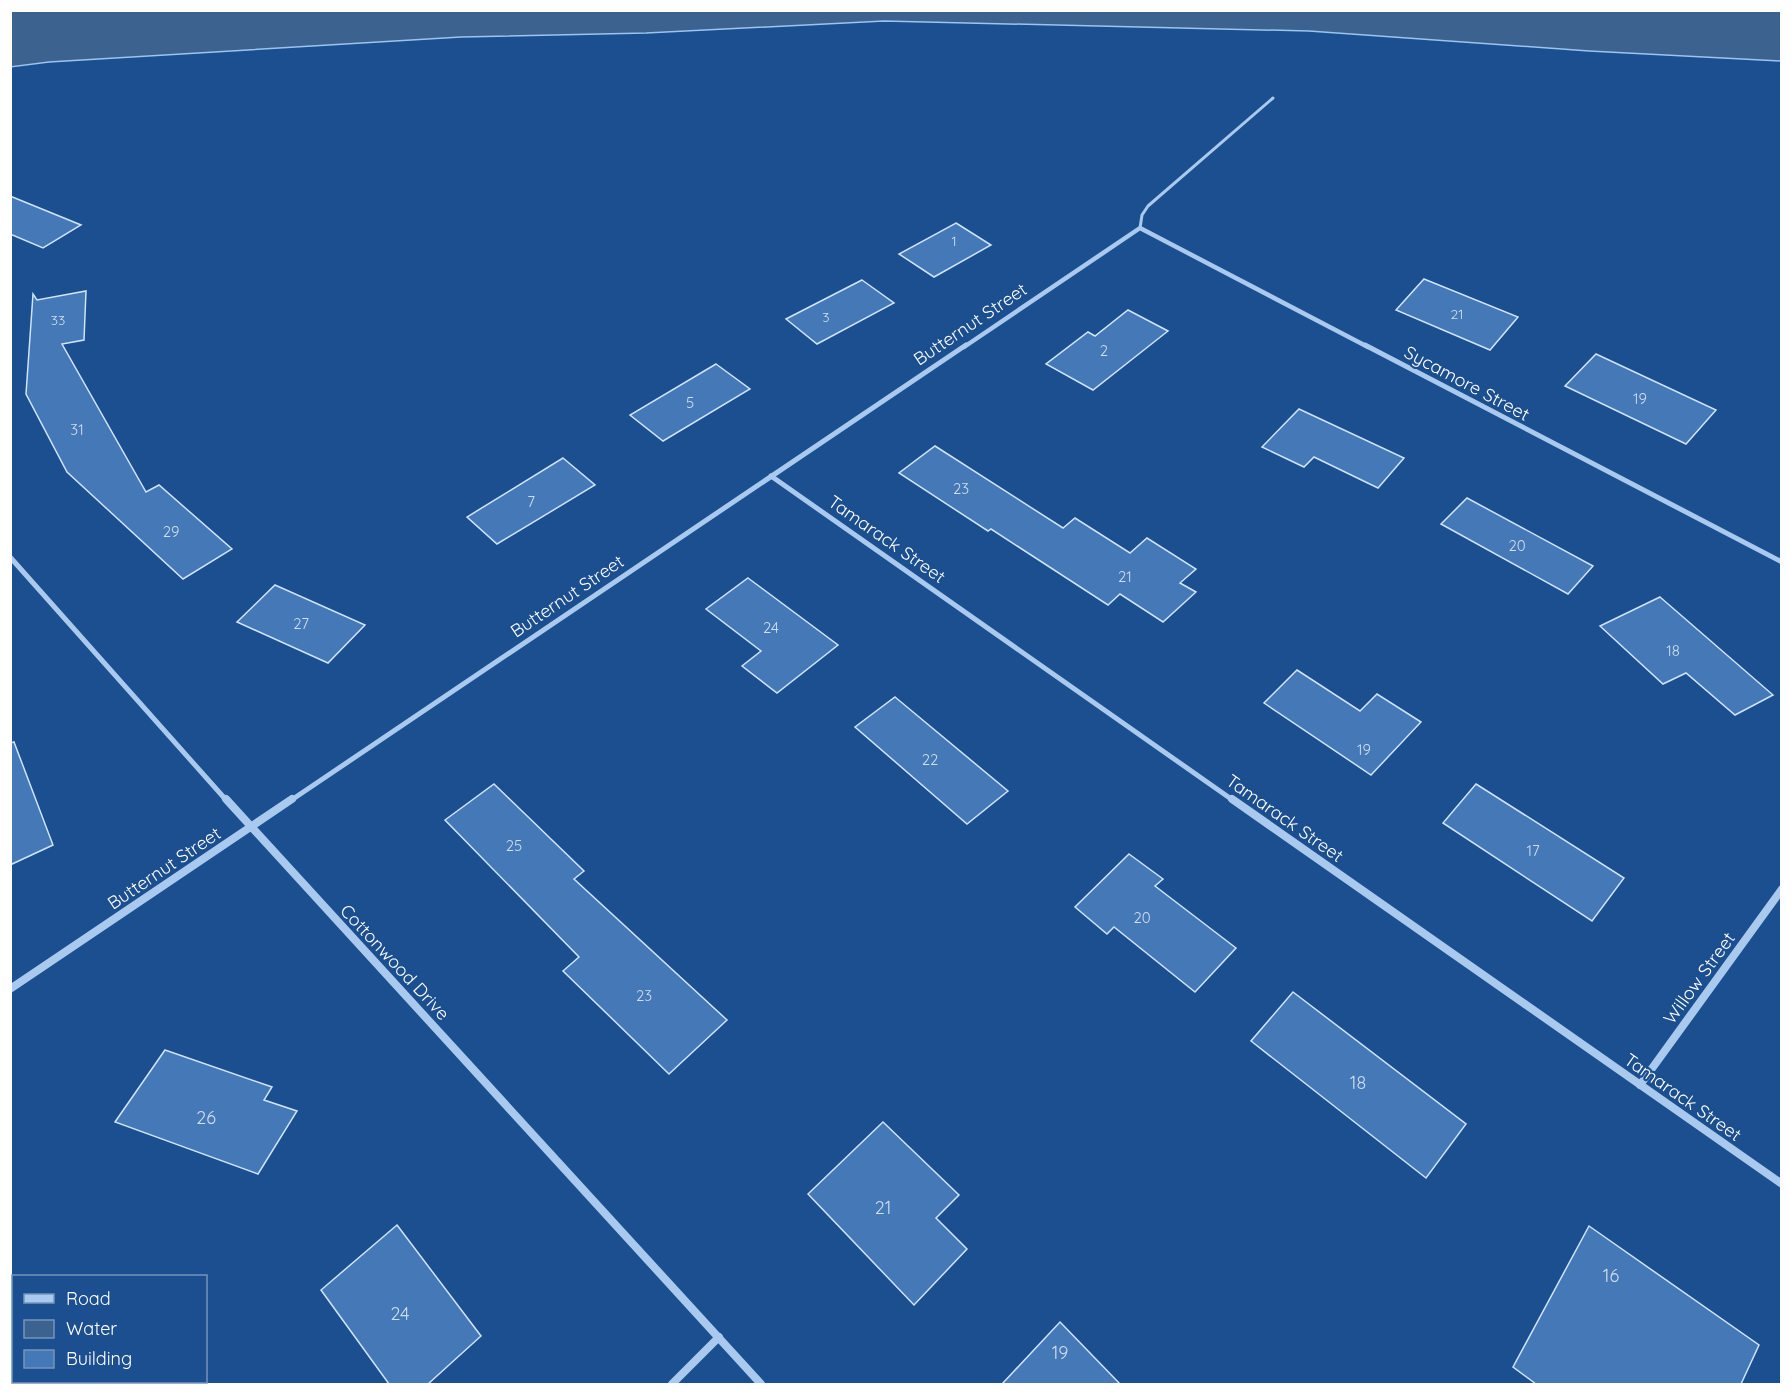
<svg xmlns="http://www.w3.org/2000/svg" width="1792" height="1395" font-family="Quicksand,sans-serif">
	<style>
		.water { fill: #3c6290; stroke: #9cc4f0; stroke-width: 1.5 }
		.building { fill: #4478b7; stroke: #cfe3fa; stroke-width: 1.5 }
		.lines { fill: none; stroke-linecap: round; stroke-linejoin: round }
		.lane { stroke: #a9c9ee; stroke-width: 3 }
		.street-far2 { stroke: #a9c9ee; stroke-width: 4.5 }
		.street-far1 { stroke: #a9c9ee; stroke-width: 5 }
		.street { stroke: #a9c9ee; stroke-width: 8 }
		.labels { text-anchor: middle; dominant-baseline: central; stroke-width: 4.5; stroke-linejoin: round; paint-order: stroke }
		.far-number-label { font-size: 14px; fill: #d0dded }
		.number-label { font-size: 15px; fill: #d0dded }
		.street-label { font-size: 18px; fill: #fff; stroke: #1b4f8f }
		.near-number-label { font-size: 18px; fill: #d0dded }
	</style>
	<rect width="100%" height="100%" fill="#1b4f8f"/>
	<path class="water" d="M1781 10V61L1589 51 1309 31 884 21 646 33 461 37 49 62 10 67 11 10Z"/>
	<g class="building">
		<path d="M10 196 81 225 43 248 10 234Z"/>
		<path d="M956 223 991 245 934 277 899 254Z"/>
		<path d="M1424 279 1518 317 1490 350 1396 310Z"/>
		<path d="M862 280 894 303 817 344 786 319Z"/>
		<path d="M86 291 84 340 62 344 146 492 159 485 232 549 183 579 67 472 26 394 33 294 37 300Z"/>
		<path d="M1128 310 1168 331 1093 390 1046 364 1088 332 1095 336Z"/>
		<path d="M1596 354 1716 410 1686 444 1565 386Z"/>
		<path d="M716 364 750 389 663 441 630 415Z"/>
		<path d="M1299 409 1404 458 1378 488 1314 457 1304 467 1262 447Z"/>
		<path d="M935 446 1063 528 1075 518 1130 553 1147 538 1196 569 1180 583 1196 592 1163 622 1120 594 1108 605 991 529 988 531 899 473Z"/>
		<path d="M563 458 595 485 497 544 467 517Z"/>
		<path d="M1467 498 1593 566 1568 594 1441 524Z"/>
		<path d="M748 578 838 645 777 693 742 666 761 651 706 609Z"/>
		<path d="M275 585 365 625 328 663 237 622Z"/>
		<path d="M1660 597 1773 695 1735 715 1686 673 1663 684 1600 626Z"/>
		<path d="M1297 670 1360 711 1377 694 1421 722 1371 775 1264 703Z"/>
		<path d="M895 697 1008 791 967 824 855 727Z"/>
		<path d="M14 742 53 845 10 865V743Z"/>
		<path d="M494 784 584 871 574 879 727 1020 669 1074 563 971 579 957 445 820Z"/>
		<path d="M1476 784 1624 878 1592 921 1443 823Z"/>
		<path d="M1129 854 1163 879 1155 886 1236 948 1195 992 1114 927 1107 934 1075 907Z"/>
		<path d="M1293 992 1466 1124 1426 1178 1251 1041Z"/>
		<path d="M165 1050 272 1087 264 1100 297 1111 258 1174 115 1122Z"/>
		<path d="M883 1122 959 1195 936 1218 967 1249 914 1305 808 1194Z"/>
		<path d="M397 1225 481 1336 428 1384H389L321 1290Z"/>
		<path d="M1589 1226 1759 1345 1741 1384H1536L1513 1367Z"/>
		<path d="M1060 1322 1120 1384H1002Z"/>
	</g>
	<g class="lines">
		<path class="lane" d="M1140 228 1142 215 1148 206 1273 98"/>
		<path class="street-far2" d="M964 347 1140 228 1368 347"/>
		<g class="street-far1">
			<path d="M1365 345 1782 562"/>
			<path d="M771 476 1234 801"/>
			<path d="M10 557 227 801"/>
			<path d="M290 801 966 345"/>
		</g>
		<g class="street">
			<path d="M226 799 761 1384"/>
			<path d="M1232 799 1782 1184"/>
			<path d="M10 989 292 799"/>
			<path d="M1640 1085 1782 889"/>
			<path d="M672 1384 719 1337"/>
		</g>
	</g>
	<g class="labels">
		<g class="far-number-label">
			<text x="954" y="241">1</text>
			<text x="1457" y="314">21</text>
			<text x="826" y="317">3</text>
			<text x="58" y="320">33</text>
		</g>
		<g class="number-label">
			<text x="1104" y="350">2</text>
			<text x="1640" y="398">19</text>
			<text x="690" y="402">5</text>
			<text x="77" y="429">31</text>
			<text x="961" y="488">23</text>
			<text x="531" y="501">7</text>
			<text x="171" y="531">29</text>
			<text x="1517" y="545">20</text>
			<text x="1125" y="576">21</text>
			<text x="301" y="623">27</text>
			<text x="771" y="627">24</text>
			<text x="1673" y="650">18</text>
			<text x="1364" y="749">19</text>
			<text x="930" y="759">22</text>
			<text x="514" y="845">25</text>
			<text x="1533" y="850">17</text>
			<text x="1142" y="917">20</text>
			<text x="644" y="995">23</text>
		</g>
		<g class="street-label">
			<text transform="translate(970 324) rotate(-34)">Butternut Street</text>
			<text transform="translate(1467 383) rotate(28)">Sycamore Street</text>
			<text transform="translate(887 539) rotate(35)">Tamarack Street</text>
			<text transform="translate(567 596) rotate(-34)">Butternut Street</text>
			<text transform="translate(1285 818) rotate(35)">Tamarack Street</text>
			<text transform="translate(164 868) rotate(-34)">Butternut Street</text>
			<text transform="translate(395 962) rotate(47)">Cottonwood Drive</text>
			<text transform="translate(1699 978) rotate(-54)">Willow Street</text>
			<text transform="translate(1683 1097) rotate(35)">Tamarack Street</text>
		</g>
		<g class="near-number-label">
			<text x="1358" y="1082">18</text>
			<text x="206" y="1117">26</text>
			<text x="883" y="1207">21</text>
			<text x="1611" y="1275">16</text>
			<text x="400" y="1313">24</text>
			<text x="1060" y="1352">19</text>
		</g>
	</g>
	<rect width="1792" height="1395" fill="none" stroke="#ffffff" stroke-width="24"/>
	<rect x="12" y="1275" width="195" height="108" fill="#1b4f8f" stroke="#7695bc" stroke-width="1.5"/>
	<rect x="24" y="1294" width="30" height="9" fill="#a9c9ee" stroke="#7695bc" stroke-width="1.5"/>
	<text x="66" y="1305" font-size="18" fill="#ffffff">Road</text>
	<rect x="24" y="1320" width="30" height="18" fill="#3c6290" stroke="#7695bc" stroke-width="1.5"/>
	<text x="66" y="1335" font-size="18" fill="#ffffff">Water</text>
	<rect x="24" y="1350" width="30" height="18" fill="#4478b7" stroke="#7695bc" stroke-width="1.5"/>
	<text x="66" y="1365" font-size="18" fill="#ffffff">Building</text>
</svg>
